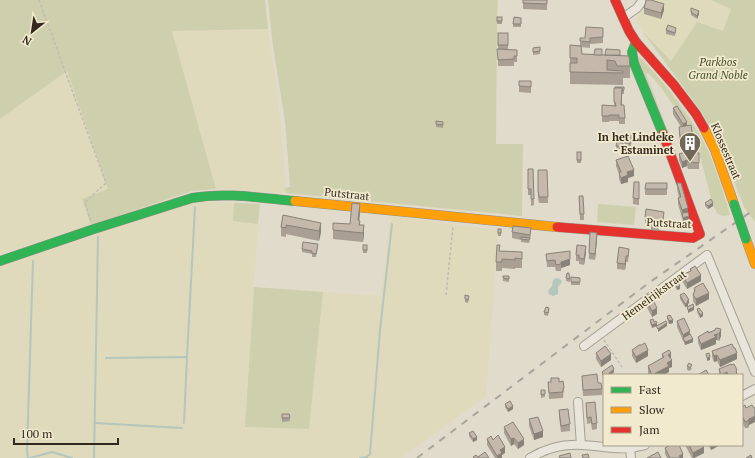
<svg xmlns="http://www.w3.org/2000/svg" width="755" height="458" font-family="'PT Serif',serif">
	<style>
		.farmland { fill: #dfdabb }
		.green { fill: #ced0ad }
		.water { fill: #b5c6bc }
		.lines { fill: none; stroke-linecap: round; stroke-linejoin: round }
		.stream { stroke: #b5c6bc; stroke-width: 2 }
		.street-casing { stroke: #a5a094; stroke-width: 10 }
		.fast-casing { stroke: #958f84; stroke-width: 10 }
		.slow-casing { stroke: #958f84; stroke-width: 10 }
		.jam-casing { stroke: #958f84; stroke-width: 10 }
		.path { stroke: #c1bcb3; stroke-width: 1.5; stroke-dasharray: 3 2; stroke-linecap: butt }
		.street { stroke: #e9e5db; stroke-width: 8 }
		.fast { stroke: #30b455; stroke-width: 9 }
		.slow { stroke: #ff9f0a; stroke-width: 9 }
		.jam { stroke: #e5322d; stroke-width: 9 }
		.rail { stroke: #a8a59c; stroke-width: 2; stroke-dasharray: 7 7; stroke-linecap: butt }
		.fast-bridge-casing { stroke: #958f84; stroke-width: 10; stroke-linecap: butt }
		.fast-bridge { stroke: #30b455; stroke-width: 9 }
		.wall { fill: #a99f93 }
		.shaded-wall { fill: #898278 }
		.building { fill: #c4b9ab; stroke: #898278 }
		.labels { text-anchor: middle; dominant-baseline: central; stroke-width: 3.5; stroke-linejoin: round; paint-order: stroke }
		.park-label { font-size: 11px; font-style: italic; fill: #414e25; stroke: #f2eacf }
		.poi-label { font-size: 11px; font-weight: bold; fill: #33281d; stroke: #f2eacf; text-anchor: end }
		.street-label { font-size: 11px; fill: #33281d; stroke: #f2eacf }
	</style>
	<rect width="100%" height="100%" fill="#e0dbca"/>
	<g class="farmland">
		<path d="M648 0H711L731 9 723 32 697 22 671 62 642 31 636 20Z"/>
		<path d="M268 29 281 125 286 193 216 189 172 31Z"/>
		<path d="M67 70 108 189 91 225 0 254V119Z"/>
		<path d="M193 201 234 203 233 221 258 224 245 427 309 429 323 292 381 296 391 216 498 230 486 396 401 458H0V267Z"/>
	</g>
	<g class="green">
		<path d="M0 0H265L268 29 172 31 216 189 192 191 91 225 82 199 108 189 67 71 0 119Z"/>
		<path d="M268 0H498L497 20 496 144H523L522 216 286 193 285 188 290 187 285 121 273 46Z"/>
		<path d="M711 0H755V222L744 207 721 147 701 111 642 31 671 61 697 22 723 31 731 9Z"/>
		<path d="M640 57C662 81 684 106 700 135 714 160 722 188 730 215L722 216 717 213 713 205 701 160 691 131 660 86 648 73 646 74 677 155H675L638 58Z"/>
		<path d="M234 203 260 204 258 224 233 221Z"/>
		<path d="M598 204 636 207 634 225 597 222Z"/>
		<path d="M254 287 323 292 309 429 245 427Z"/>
	</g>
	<path class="water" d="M556 278 560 279 562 282 558 287V294L553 296 549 294 548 291 552 286 553 280Z"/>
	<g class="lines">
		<g class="stream">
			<path d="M187 357 195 207"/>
			<path d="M106 358 187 357 184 423"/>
			<path d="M95 423 182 428"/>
			<path d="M367 457 370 454 380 330 392 224"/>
			<path d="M28 458 27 450 33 261"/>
			<path d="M30 458 52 452 72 458"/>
			<path d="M94 458 98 237"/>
			<path d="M360 458 367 457"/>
		</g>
		<g class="street-casing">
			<g id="street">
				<path d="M623 18 637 8 643 0"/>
				<path d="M584 346 707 255 755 372"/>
				<path d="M742 396 755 389"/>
				<path d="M578 402 581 445"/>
				<path d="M630 448 631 458"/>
				<path d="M530 458C545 449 563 444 581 445 597 445 614 450 630 448 635 448 640 446 645 445"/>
			</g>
		</g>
		<g class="fast-casing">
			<g id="fast">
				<path d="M636 42 632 52 634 63 663 134"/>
				<path d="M0 261 94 229 192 198C226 192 261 198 295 201"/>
			</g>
		</g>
		<g class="slow-casing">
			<g id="slow">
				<path d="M704 128 715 150 734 204"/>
				<path d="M295 201 557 227"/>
				<path d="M746 239 755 264"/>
			</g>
		</g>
		<g class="jam-casing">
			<g id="jam">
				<path d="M615 0 629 31 636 42 674 85 696 114 704 128"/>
				<path d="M557 227 693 238 700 234 663 134"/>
			</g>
		</g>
		<g class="path">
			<path d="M39 0 106 183 85 202 91 222"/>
			<path d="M446 295 453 226"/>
			<path d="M604 340 622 367"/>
		</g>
		<use href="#street" class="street"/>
		<use href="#fast" class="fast"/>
		<use href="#slow" class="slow"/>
		<use href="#jam" class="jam"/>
		<path class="rail" d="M417 458 650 282 755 209"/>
		<g class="fast-bridge-casing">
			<path id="fast-bridge" d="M734 204 746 239"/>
		</g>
		<use href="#fast-bridge" class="fast-bridge"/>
	</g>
	<g class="wall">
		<path d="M523 0H547V10L523 9Z"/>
		<path d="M644 8 664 10 661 19 644 14Z"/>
		<path d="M691 12 699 14 697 19 691 15Z"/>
		<rect x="497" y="17" width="5" height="7"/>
		<path d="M514 17 521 18V27H513Z"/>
		<path d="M603 28V43L590 44V48L581 47 582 54 620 55 630 66V78H623V85L570 84V45L580 46V38H585Z"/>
		<path d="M666 30 676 31 675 36 666 34Z"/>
		<path d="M498 33H508V50H517V62H514V66H498Z"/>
		<path d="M540 47V54L533 55V48Z"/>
		<path d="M519 81H531V93L519 92Z"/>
		<path d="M624 87V94H622V105L625 118V124H619V121H609V122H602V105L614 106V88Z"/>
		<path d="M673 108 687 126 693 139V145H692V149L681 150 679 133V127H681L673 114Z"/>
		<path d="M436 121 443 122V128L436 127Z"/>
		<rect x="625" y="135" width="6" height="11"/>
		<path d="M617 142 623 143V149H616Z"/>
		<rect x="577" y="152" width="4" height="11"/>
		<path d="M699 153V169H688L687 166 682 168 679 160V154Z"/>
		<path d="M616 160 634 176 628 178V182L621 184 619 179V174L616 166Z"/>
		<path d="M528 169H533L534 205 531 206V195H528Z"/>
		<path d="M538 170H547L548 203H539L538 198Z"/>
		<path d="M639 182V205L633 204V198Z"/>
		<path d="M667 183V195H645V189Z"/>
		<path d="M677 183 688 212 689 219 683 221 678 204V198H679L677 189Z"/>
		<path d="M579 196H583L584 220H580Z"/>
		<path d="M705 203 713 206 708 209 705 206Z"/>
		<path d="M360 213 359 221 360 225 364 234 363 242 333 239V230L350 224Z"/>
		<path d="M283 215 321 232 319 241 286 234V237L281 236V227Z"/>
		<path d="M645 217 664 218 663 225H659V231L651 230V224L645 223Z"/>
		<rect x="498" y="229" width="3" height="7"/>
		<path d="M512 232 531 235 529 243 521 242V240L512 238Z"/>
		<path d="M597 239 595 260 589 259V253Z"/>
		<rect x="363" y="245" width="4" height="8"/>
		<path d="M318 247 316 257H312V254L302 252V249Z"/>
		<path d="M619 247 629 255 628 262H626L625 270 617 269V263Z"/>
		<path d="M500 251 522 252V268H515V269L502 268V271H496V262Z"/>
		<path d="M586 252 584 265 579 264V261H576V255Z"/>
		<path d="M546 254 570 265 561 268V271H556L555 267H547Z"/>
		<path d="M690 269 701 281 687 289 682 281V275L690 271Z"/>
		<path d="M567 273H569L570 282 566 281Z"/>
		<path d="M503 276H509V282L503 281Z"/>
		<path d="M571 277 580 278V285H571Z"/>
		<path d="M674 282 680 289 677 290 674 285Z"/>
		<path d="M694 288 709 299 696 306 693 301V295L694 292Z"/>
		<path d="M680 295 689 303 688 304V306L685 307 680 299Z"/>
		<path d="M644 296 657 314 652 317 644 302Z"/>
		<path d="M465 299H469L468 303 465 302Z"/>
		<path d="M697 309 703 316 700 318 697 312Z"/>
		<path d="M549 311 548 316 544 315V312Z"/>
		<path d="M667 316 673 323 669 324 667 319Z"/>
		<path d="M650 320 654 322 652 328 650 323Z"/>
		<path d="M677 321 690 334 693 342 685 345 677 327Z"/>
		<path d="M715 330 721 336 719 341 717 340H716V344L701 350 698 343V337Z"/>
		<path d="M632 350 648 356 636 363 632 356Z"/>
		<path d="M712 351 737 359 720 367 717 361 714 362 712 357Z"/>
		<path d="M596 353 611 360 601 367 596 359Z"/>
		<path d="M662 354 671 360 672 367 669 368V372L663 375H649L648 373V366L662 358Z"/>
		<path d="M731 365 737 370V375H719V369Z"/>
		<path d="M687 366 692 368 690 371 687 370Z"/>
		<path d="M602 372H614L611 375H604V378L602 375Z"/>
		<path d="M582 376 598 383 602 389V395L583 396Z"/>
		<path d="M548 382H559L564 388 563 398 549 399Z"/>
		<path d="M541 390H545V397L541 398Z"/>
		<path d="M586 403 597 423V429L592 430 591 423 587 424Z"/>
		<path d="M505 404 513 409 508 412 505 407Z"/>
		<path d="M742 407 754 408 748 428H745L742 421Z"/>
		<path d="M559 410 570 424V431L561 432 559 416Z"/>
		<path d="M282 414H289L290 421 282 422Z"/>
		<path d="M529 419 543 437 534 440 529 426Z"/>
		<path d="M504 427 524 445 518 449 514 444 511 446 504 433Z"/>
		<path d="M469 433 477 440 473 442 469 436Z"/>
		<path d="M487 439 493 440 505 453 502 455V458H495L487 445Z"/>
		<path d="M685 445H703L704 453 694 458H692Z"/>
		<path d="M708 445H720L711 450Z"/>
		<path d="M665 448 683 458H667L665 454Z"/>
	</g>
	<g class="shaded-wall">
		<path d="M664 4V10L661 19V13Z"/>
		<path d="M699 11V14L697 19V16Z"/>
		<path d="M687 122V128L683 131V124Z"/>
		<path d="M687 160V166L682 168V162Z"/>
		<path d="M634 170V176L628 178V182L621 184V178L627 172Z"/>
		<path d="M713 203V206L708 209V206Z"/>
		<path d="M360 204V213L358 230V220Z"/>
		<path d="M688 208V215L682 213V210Z"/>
		<path d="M689 216V219L683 221V218Z"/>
		<path d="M321 223V232L319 241V231Z"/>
		<path d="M364 225V234L363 242V233Z"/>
		<path d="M597 233V239L595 260V254Z"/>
		<path d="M586 246V252L584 265V259Z"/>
		<path d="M626 256V262L625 270V264Z"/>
		<path d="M570 259V265L561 268V262Z"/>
		<path d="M701 275V281L687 289V283Z"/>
		<path d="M680 286V289L677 290V287Z"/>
		<path d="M709 293V299L696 306V299Z"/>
		<path d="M689 300V303L688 304V306L685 307V304L687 301Z"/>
		<path d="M694 307V310L688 313V310Z"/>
		<path d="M657 308V314L652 317V311Z"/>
		<path d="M703 313V316L700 318V315Z"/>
		<path d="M673 320V323L669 324V321Z"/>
		<path d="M657 323V326L652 328V325Z"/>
		<path d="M667 323V326L658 332V329Z"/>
		<path d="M721 329V336L719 341V334Z"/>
		<path d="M690 331V337L683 338V335Z"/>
		<path d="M717 334V340H716V344L701 350V344Z"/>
		<path d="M693 339V342L685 345V342Z"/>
		<path d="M648 350V356L636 363V357Z"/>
		<path d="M671 353V360L668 355Z"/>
		<path d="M737 353V359L720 367V360Z"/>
		<path d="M611 354V360L601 367V361Z"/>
		<path d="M717 355V361L714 362V356Z"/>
		<path d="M710 357V360L707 361V358Z"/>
		<path d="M672 360V367L669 368V372L663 375H652L667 363Z"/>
		<path d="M614 369V372L611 375H607Z"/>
		<path d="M727 372V375H721Z"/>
		<path d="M513 406V409L508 412V409Z"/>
		<path d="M755 416V422L749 425 748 428 749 419Z"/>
		<path d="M543 431V437L534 440V434Z"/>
		<path d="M477 437V440L473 442V439Z"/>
		<path d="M514 438V444L511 446V439Z"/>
		<path d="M524 439V445L518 449V443Z"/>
		<path d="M711 445H720L711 450Z"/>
		<path d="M505 447V453L502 455V458H497V456L500 450Z"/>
		<path d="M704 447V453L694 458H693V453Z"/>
		<path d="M683 454V458H679V456Z"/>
	</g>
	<g class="building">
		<path d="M523 0H547V4L523 3Z"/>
		<path d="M646 0H651L664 4 661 13 644 8Z"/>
		<path d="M691 8 699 11 697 16 691 12Z"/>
		<rect x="497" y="17" width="5" height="4"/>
		<path d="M514 17 521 18V24H513Z"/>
		<path d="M668 25 676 28 675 33 666 30Z"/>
		<path d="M586 27 603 28V37L590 38V42L580 41V38H585Z"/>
		<rect x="498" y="33" width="10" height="12"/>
		<path d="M570 45 581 46 582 54 629 56 630 66H617L615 61 607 60V70L623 71V73L570 72V63H577V58H570Z"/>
		<path d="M540 47V51L533 52V48Z"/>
		<path d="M497 49 517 50V56H514V59L498 60Z"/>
		<path d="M595 49H602V55H594Z"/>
		<path d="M606 49 620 50V55H605Z"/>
		<path d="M519 81H531V87L519 86Z"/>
		<path d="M615 87H624V90L622 91V88H615Z"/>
		<path d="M614 88H622L621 105H624L625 118H619V115H609V116H602V105L616 106 615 102H614Z"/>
		<path d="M677 106 687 122 683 124 673 108Z"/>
		<path d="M436 121 443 122V125L436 124Z"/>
		<path d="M691 125 693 139H691L692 143 681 144 679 127Z"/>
		<rect x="625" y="135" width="6" height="8"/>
		<path d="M617 142 623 143V146H616Z"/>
		<rect x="577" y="152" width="4" height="8"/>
		<path d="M685 152 699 153V163L688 162 687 160 682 162 679 154Z"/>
		<path d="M628 156 634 170 627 172 628 175 621 178 619 173 621 172 616 160Z"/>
		<path d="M528 169H533L534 199H531V189H528Z"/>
		<path d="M538 170H547L548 197H539L538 191Z"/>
		<path d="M634 182H639V199L633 198Z"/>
		<path d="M646 183H667V189H645Z"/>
		<path d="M677 183H681L688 208 682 210 678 198 681 197Z"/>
		<path d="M579 196H583L584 214H580Z"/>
		<path d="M711 199 713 203 708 206 705 203Z"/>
		<path d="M352 203 360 204 358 220 360 221 359 225H364L363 233 333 230V223L350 224Z"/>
		<path d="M646 209 664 212 663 219H659V225L651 224 652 218 645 217Z"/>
		<path d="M688 212 689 216 683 218 682 213Z"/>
		<path d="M283 215 321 223 319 231 286 225V228L281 227Z"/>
		<path d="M513 226 531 228 530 235 512 232Z"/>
		<rect x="498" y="229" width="3" height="4"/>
		<path d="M590 232 597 233 595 254 589 253Z"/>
		<path d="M521 237 530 238 529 240 521 239Z"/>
		<path d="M303 242 318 244 316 254 312 253V251L302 249Z"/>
		<rect x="363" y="245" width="4" height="5"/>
		<path d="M497 245H500L499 251 522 252V259L515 258V260L502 259V262H496Z"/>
		<path d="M577 245 586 246 584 259 579 258V255H576Z"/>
		<path d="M619 247 629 249 628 256H626L625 264 617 263Z"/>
		<path d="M570 251V259L561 262V264L556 265 555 260 547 261 546 254Z"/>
		<path d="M695 266 701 275 687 283 682 275 691 271 690 269Z"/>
		<path d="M567 273H569L570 279 566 278Z"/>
		<path d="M503 276H509V279L503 278Z"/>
		<path d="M571 277 580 278V282H571Z"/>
		<path d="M677 281 680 286 677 287 674 282Z"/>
		<path d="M703 283 709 293 696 299 693 295 695 290 694 288Z"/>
		<path d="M684 293 686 295 689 300 687 301 688 303 685 304 680 295Z"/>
		<path d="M650 294 657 308 652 311 644 296Z"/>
		<path d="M465 295 469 296 468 300 465 299Z"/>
		<path d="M693 304 694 307 688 310 687 307Z"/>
		<path d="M546 307 549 308 548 313 544 312Z"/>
		<path d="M699 308 703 313 700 315 697 309Z"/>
		<path d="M670 315 673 320 669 321 667 316Z"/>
		<path d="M684 318 690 331 683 335 677 321Z"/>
		<path d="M653 319 654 322 656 321 657 323 652 325 650 320Z"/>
		<path d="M666 321 667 323 658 329 656 326Z"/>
		<path d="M716 328 721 329 719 334H717L714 335 716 337 701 344 698 337 708 331V333L715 330Z"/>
		<path d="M690 334 693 339 685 342 683 338Z"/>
		<path d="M645 343 648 350 636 357 632 350 639 345H641Z"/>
		<path d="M732 344 734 348H735L737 353 720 360 717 355 714 356 712 351Z"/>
		<path d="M605 346 611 354 601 361 596 353Z"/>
		<path d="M669 350 671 353 668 355 672 360 667 363 669 366 652 375 648 366 664 357 662 354Z"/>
		<path d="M709 353 710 357 707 358 706 354Z"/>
		<path d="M689 363 692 365 690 368 687 366Z"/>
		<path d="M731 364V365L734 364 737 370 736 371 737 374 735 375H728L727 372 721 375 719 369Z"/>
		<path d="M612 365 614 369 607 375H604L602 372Z"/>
		<path d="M706 370 709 375H698Z"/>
		<path d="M597 374 598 383H601L602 389 583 390 582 376Z"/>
		<path d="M551 378H559V382L563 381 564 388H563V392L549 393 548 382H551Z"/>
		<path d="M541 390H545V394L541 395Z"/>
		<path d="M510 401 513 406 508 409 505 404Z"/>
		<path d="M595 402 597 423 592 424 591 417 587 418 586 403Z"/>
		<path d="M745 405 746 408 752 405 754 408H755V416L749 419 748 421 745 422 742 415V407Z"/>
		<path d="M568 409 570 424 561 426 559 410Z"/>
		<path d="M282 414H289L290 418H282Z"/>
		<path d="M538 417 543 431 534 434 529 419Z"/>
		<path d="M513 422 524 439 518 443 514 438 511 439 504 427Z"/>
		<path d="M473 431 477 437 473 439 469 433Z"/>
		<path d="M498 435 505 447 500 450 502 453 497 456 487 439 491 436 493 440Z"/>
		<path d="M670 445H679L683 454 679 456 681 458H670L665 448Z"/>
		<path d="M689 445H703L704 447 693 453Z"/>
		<path d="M485 452 489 458H474L473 457 476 455 478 457Z"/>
		<path d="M658 452 661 458H647Z"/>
		<path d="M570 453 571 458H560L559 456Z"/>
		<path d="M588 454 589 458H583L582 455Z"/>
		<path d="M751 455 752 458H746Z"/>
	</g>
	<defs>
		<g id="building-pin" transform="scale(1.15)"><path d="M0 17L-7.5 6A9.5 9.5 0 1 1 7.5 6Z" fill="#70675a" stroke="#f2eacf"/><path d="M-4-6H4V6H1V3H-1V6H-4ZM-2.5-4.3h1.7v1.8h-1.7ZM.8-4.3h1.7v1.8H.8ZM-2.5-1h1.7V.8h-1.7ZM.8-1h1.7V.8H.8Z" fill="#fff"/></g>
	</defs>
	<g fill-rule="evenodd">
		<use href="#building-pin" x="690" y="143"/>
	</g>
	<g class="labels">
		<g class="park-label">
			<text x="718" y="62">Parkbos<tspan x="718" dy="13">Grand Noble</tspan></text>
		</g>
		<g class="poi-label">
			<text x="674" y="137">In het Lindeke<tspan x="674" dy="13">- Estaminet</tspan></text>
		</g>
		<g class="street-label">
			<text transform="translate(726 151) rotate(67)">Klossestraat</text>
			<text transform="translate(347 194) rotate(6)">Putstraat</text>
			<text transform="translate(669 223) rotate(3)">Putstraat</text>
			<text transform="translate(654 295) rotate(-36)">Hemelrijkstraat</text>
		</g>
	</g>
	<rect x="603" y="374" width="140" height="72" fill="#f2eacf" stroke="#a69c88"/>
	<rect x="611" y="387" width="20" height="6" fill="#30b455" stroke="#a69c88"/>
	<text x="639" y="394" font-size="12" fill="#33281d">Fast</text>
	<rect x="611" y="407" width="20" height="6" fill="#ff9f0a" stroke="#a69c88"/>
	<text x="639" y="414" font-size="12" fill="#33281d">Slow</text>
	<rect x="611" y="427" width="20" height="6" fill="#e5322d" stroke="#a69c88"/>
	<text x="639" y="434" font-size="12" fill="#33281d">Jam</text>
	<g transform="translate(32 32) rotate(210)" stroke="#f2eacf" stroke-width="3" paint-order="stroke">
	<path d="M0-3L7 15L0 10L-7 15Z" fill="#33281d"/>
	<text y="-6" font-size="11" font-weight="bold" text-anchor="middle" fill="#33281d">N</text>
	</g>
	<path d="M14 438v6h104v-6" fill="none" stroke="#33281d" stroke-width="2"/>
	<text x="20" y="438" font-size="12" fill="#33281d" stroke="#f2eacf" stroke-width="3" paint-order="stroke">100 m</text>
</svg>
